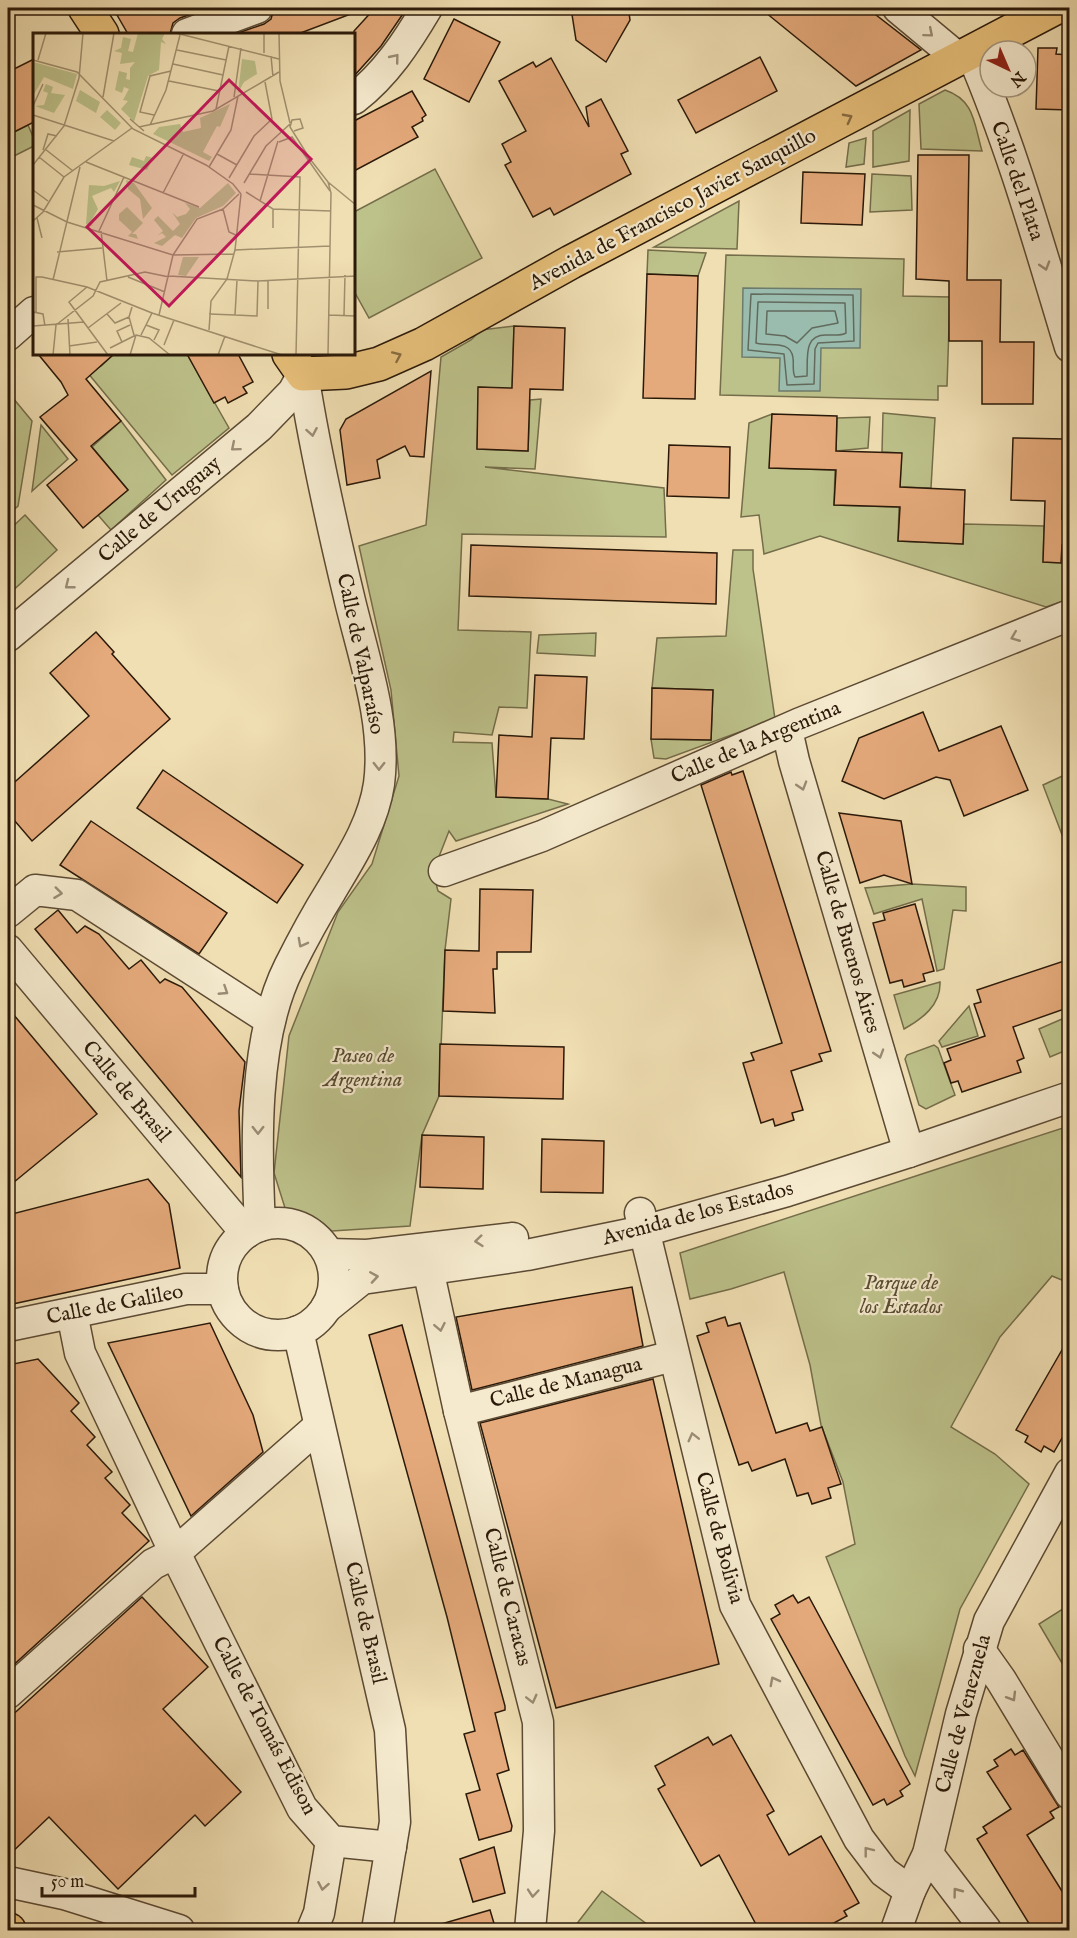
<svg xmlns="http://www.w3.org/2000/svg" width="1077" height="1938" font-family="'IM FELL English',serif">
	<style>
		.green { fill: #bdc18a; stroke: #746d4a; stroke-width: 1.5 }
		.water { fill: #9abcae; stroke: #6d7b6c; stroke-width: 1.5 }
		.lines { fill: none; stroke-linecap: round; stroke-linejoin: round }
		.shore { stroke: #626a5c; stroke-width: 1.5 }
		.building { fill: #e5aa7b; stroke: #2a1909; stroke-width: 1.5 }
		.minor-casing { stroke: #5c4a34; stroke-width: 33 }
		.major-casing { stroke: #2a1909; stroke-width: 36 }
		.minor { stroke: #f5eace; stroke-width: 30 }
		.major { stroke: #e8c07a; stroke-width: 33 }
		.oneway { stroke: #9a8c75 }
		.oneway2 { stroke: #896c42 }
		.labels { text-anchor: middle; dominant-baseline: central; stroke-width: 4.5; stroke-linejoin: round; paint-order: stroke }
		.street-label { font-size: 21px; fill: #2a1909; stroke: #f5eace }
		.park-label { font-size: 21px; font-style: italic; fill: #564b30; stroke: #f5eace }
		.inset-road { fill: none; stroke: #a1906f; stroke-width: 1.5 }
		.view { fill: #c2185b; fill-opacity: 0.15; stroke: #c2185b; stroke-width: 3 }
		.inset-edge { fill: none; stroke: #2a1909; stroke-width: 3 }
	</style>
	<rect width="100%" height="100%" fill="#f0dfb3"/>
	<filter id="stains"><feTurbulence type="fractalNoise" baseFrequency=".00333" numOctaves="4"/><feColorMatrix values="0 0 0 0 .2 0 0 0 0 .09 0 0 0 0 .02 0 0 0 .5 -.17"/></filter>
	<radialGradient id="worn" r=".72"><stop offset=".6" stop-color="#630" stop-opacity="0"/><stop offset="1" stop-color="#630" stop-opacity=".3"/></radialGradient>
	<g class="green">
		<path d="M945 90C975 100 974 124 982 151L921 149 919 104Z"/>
		<path d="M910 110 909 161 873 167V131Z"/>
		<path d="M28 125 34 139V146L8 159V135Z"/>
		<path d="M866 138 864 164 846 167 849 143Z"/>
		<path d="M435 169 482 258 369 318 354 291V212Z"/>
		<path d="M872 174 911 176 912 210 870 212Z"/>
		<path d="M739 201 737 249 654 247Z"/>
		<path d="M648 250 706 253 698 276 647 274Z"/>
		<path d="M726 255 904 259 903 296 950 297 947 386H938V400L720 395Z"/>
		<path d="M514 326 512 389 479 387 477 449 528 451 530 400 541 399 535 469 485 467 664 488 666 537 462 534 458 630 531 632 527 708 499 707 492 735 454 732 453 742 492 743 496 797 548 799 568 804 456 841 449 831 433 872 438 891 451 899 445 950 439 1096 422 1135 410 1226 332 1231 320 1221 285 1208 274 1173 289 1036 338 912 372 864 399 776 391 690 359 546 426 525 441 357 471 340 481 330Z"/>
		<path d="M114 354H187L229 428 172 475 87 372 101 366Z"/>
		<path d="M8 392 32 421 18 506 8 515Z"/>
		<path d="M883 413 935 418 931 488 900 487 901 453 882 452Z"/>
		<path d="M772 414 770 468 835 470 834 505 899 507 898 541 963 544 964 524 1044 526 1043 562 1069 563V599L1046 607 820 536 764 554 759 515 741 517 749 423Z"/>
		<path d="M870 417 868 448 836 451 837 418Z"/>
		<path d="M121 421 166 480 111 530 98 515 128 490 92 447Z"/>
		<path d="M41 425 68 459 32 491Z"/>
		<path d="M25 515 57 550 8 595V531Z"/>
		<path d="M733 550H753V569L775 719 666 759 654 758 651 739 711 740 713 690 652 688 657 638 726 636Z"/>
		<path d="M596 633 595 656 537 653 539 635Z"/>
		<path d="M1069 773V853L1043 785Z"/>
		<path d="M912 884 966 887V911L953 910 944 969 937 971 922 899 874 914 865 888Z"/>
		<path d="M940 982C941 1005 922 1019 904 1029L894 995Z"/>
		<path d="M969 1006 978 1036 942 1047 939 1041Z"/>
		<path d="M1069 1016V1049L1050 1057 1039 1029Z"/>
		<path d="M934 1045 938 1048 955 1095 926 1109 919 1105 905 1059 907 1055Z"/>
		<path d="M1069 1126V1283L1052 1276 1000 1337 951 1427 995 1454 1029 1484 960 1609 915 1776 905 1756 826 1557 855 1544 843 1482 821 1425 810 1365 784 1272 731 1289 690 1299 680 1253Z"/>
		<path d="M1069 1605V1675L1039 1624Z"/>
		<path d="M602 1891 655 1930H572Z"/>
	</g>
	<path class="water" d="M743 288 861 289 860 348H821L820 391H779L780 358 742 357Z"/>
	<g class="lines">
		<g class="shore">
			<path d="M751 294 853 295 854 341 818 343 815 349 814 384 787 385 784 354 748 350Z"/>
			<path d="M758 302 845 303 846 333C841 336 834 335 827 335 803 334 808 358 807 376L795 377C792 371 794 365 793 358 791 339 768 347 756 343Z"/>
			<path d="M767 311H835L838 323 812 328 797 343 785 336 766 334Z"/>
		</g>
	</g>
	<g class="building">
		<path d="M113 8H209L180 18 173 23 170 34H128Z"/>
		<path d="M274 8H364V9L298 34H235L264 24 271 19Z"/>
		<path d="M375 8H407L381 46 354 76V31Z"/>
		<path d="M571 8H619L629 13 630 20 606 62 576 40Z"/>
		<path d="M760 8H867L921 50 856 86Z"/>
		<path d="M454 19 500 42 469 102 424 79Z"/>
		<path d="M1038 48H1057L1056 54 1070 55V110L1036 109Z"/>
		<path d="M760 57 777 91 696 133 678 100Z"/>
		<path d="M551 58 589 127 586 107 601 99 628 151 621 154 631 174 554 215 550 208 533 217 505 165 511 162 502 144 526 131 499 81 533 62 536 67Z"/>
		<path d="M34 59V122L8 135V72Z"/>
		<path d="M412 91 426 115 422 118 423 121 412 127 418 137 354 171V121Z"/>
		<path d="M918 155H969L967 280H1001L1000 342H1034L1033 404H982V341H949V281L916 279Z"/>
		<path d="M803 172 865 174 862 225 801 223Z"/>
		<path d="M647 274 698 276 695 399 643 398Z"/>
		<path d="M514 326 565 328 563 390 530 389 528 451 477 449 478 387 512 388Z"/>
		<path d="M38 354H114L86 379 121 421 91 446 128 490 83 528 47 485 77 460 40 417 68 395 61 382Z"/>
		<path d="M187 354H238L253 382 243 387 247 393 228 403 225 397 214 403Z"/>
		<path d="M431 371 424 457 410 456 405 446 377 460 380 478 347 485 340 430 346 419Z"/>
		<path d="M772 414 837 416 836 451 902 453 900 487 965 490 963 544 898 541 900 507 834 505 836 470 769 468Z"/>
		<path d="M1013 438 1064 439 1062 519H1070V545H1062L1061 563 1043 562 1045 501 1011 500Z"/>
		<path d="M669 445 730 447 729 498 667 496Z"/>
		<path d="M471 545 717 553 716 604 469 596Z"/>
		<path d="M96 632 114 652 112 654 170 719 32 841 8 813V788L89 716 50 673Z"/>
		<path d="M535 675 587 677 584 739 551 738 548 799 496 797 499 735 532 737Z"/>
		<path d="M652 688 713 690 711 740 651 739Z"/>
		<path d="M923 712 939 751 1001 726 1028 790 964 816 950 780 936 777 884 799 842 781 859 738Z"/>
		<path d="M163 770 303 865 277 903 137 808Z"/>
		<path d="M743 771 831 1051 819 1054 822 1061 791 1071 803 1110 792 1113 794 1120 775 1126 773 1119 761 1123 743 1063 754 1060 751 1053 782 1043 701 785 731 772 732 775Z"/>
		<path d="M839 813 901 821 912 884 884 875 860 883Z"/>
		<path d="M91 821 227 913 199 954 60 865Z"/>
		<path d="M480 889 533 890 531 952H497V969H493L495 1013 443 1011 445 950 479 951Z"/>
		<path d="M915 904 934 971 923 974 925 981 904 987 902 980 890 983 873 923 885 920 883 913Z"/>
		<path d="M58 910 77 933 85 926 99 934 129 969 141 960 160 983 165 979 182 987 245 1062 239 1111 241 1177 35 929Z"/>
		<path d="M1070 959V1007L1013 1027 1024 1058 1017 1061 1021 1072 962 1092 958 1081 951 1083 944 1063 951 1060 947 1049 985 1036 974 1004 981 1002 977 990Z"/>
		<path d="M8 1008 97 1114 8 1187Z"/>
		<path d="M440 1044 564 1047 563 1099 439 1096Z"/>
		<path d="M422 1135 484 1137 483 1189 420 1187Z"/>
		<path d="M542 1139 604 1141 603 1193 541 1192Z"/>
		<path d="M148 1179 169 1204 180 1268 8 1305V1215Z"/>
		<path d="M632 1287 643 1346 472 1390 456 1317Z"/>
		<path d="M725 1317 728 1326 740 1323 776 1433 807 1423 810 1431 822 1427 841 1484 828 1488 831 1498 812 1504 808 1493 797 1496 785 1459 752 1471 748 1462 739 1465 697 1336 709 1332 706 1323Z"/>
		<path d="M210 1323 253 1415 263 1452 191 1516 108 1343Z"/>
		<path d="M402 1325 505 1706V1710L495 1713 509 1770 497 1774 512 1826 511 1831 479 1840 466 1794 480 1790 464 1734 475 1731 447 1617 369 1335Z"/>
		<path d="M1070 1336V1424L1054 1452 1044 1446 1041 1452 1025 1442 1028 1436 1016 1430Z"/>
		<path d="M38 1359 79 1403 71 1411 95 1437 87 1445 112 1472 105 1478 130 1505 122 1513 149 1541 8 1670V1365Z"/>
		<path d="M653 1379 719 1664 556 1708 480 1423Z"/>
		<path d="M793 1595 798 1603 809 1597 910 1784 900 1791 903 1796 887 1805 884 1799 873 1805 771 1619 780 1614 775 1605Z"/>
		<path d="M142 1597 208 1667 163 1709 241 1792 205 1826 195 1815 118 1889 49 1817 8 1856V1719Z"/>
		<path d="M731 1735 774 1811 767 1815 789 1855 821 1836 859 1903 844 1911 847 1916 821 1930H759L719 1855 701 1866 658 1789 665 1785 655 1766 708 1737 713 1745Z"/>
		<path d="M1011 1749 1015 1755 1023 1750 1059 1807 1050 1812 1054 1818 1027 1835 1070 1904V1930H1033L977 1839 987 1833 983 1827 1011 1809 987 1772 998 1766 994 1760Z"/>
		<path d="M494 1847 505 1893 473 1902 460 1859Z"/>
		<path d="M490 1910 496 1930H434V1926Z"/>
	</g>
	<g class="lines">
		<g class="minor-casing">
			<g id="minor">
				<path d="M898 8 958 58"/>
				<path d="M187 34 257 8"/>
				<path d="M971 52C1012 147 1040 248 1070 347"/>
				<path d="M354 99C386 74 407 42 427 8"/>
				<path d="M8 335 34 312"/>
				<path d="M8 636 259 427 293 392 303 374"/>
				<path d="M787 730 794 761 909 1152"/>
				<path d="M444 871 542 836 798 724 1070 615"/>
				<path d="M8 912 35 890 77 895 270 1020"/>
				<path d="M8 950 246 1233"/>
				<path d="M640 1213 735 1605 859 1839 884 1872 910 1891"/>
				<circle cx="278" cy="1279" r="56"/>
				<path d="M260 1226C256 1146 253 1039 289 967 302 941 316 915 331 891 351 857 373 824 379 784 387 724 364 659 350 601 332 526 315 450 303 374"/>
				<path d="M329 1254 367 1255 513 1238"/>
				<path d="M428 1269 459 1411 538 1722 539 1831 530 1930"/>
				<path d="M326 1308 362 1279 527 1255 644 1231 787 1191 909 1152 1070 1097"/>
				<path d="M72 1313 80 1353 175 1553 302 1808 331 1841 391 1847"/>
				<path d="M8 1326 186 1289H223"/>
				<path d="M298 1331 390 1730 395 1822 377 1930"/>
				<path d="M459 1411 673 1356"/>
				<path d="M979 1649 1001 1680 1070 1794"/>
				<path d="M8 1693 153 1564 175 1553 319 1426"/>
				<path d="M928 1854 986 1930"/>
				<path d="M8 1882 64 1894 179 1930"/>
				<path d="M312 1930 319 1913 331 1841"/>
				<path d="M896 1930 910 1891 928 1854 961 1714 989 1621 1070 1473"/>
			</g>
		</g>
		<g class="major-casing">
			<g id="major">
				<path d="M85 8 102 34"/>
				<path d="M289 354 303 374 346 372 379 364 424 344 571 262 1055 8"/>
				<path d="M8 1930H9"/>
			</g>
		</g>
		<use href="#minor" class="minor"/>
		<use href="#major" class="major"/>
	</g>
	<defs><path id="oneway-chevron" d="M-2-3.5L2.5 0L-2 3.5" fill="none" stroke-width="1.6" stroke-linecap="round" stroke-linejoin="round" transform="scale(1.5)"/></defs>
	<g class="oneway">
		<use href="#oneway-chevron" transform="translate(929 33) rotate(40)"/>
		<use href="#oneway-chevron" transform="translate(395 58) rotate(-51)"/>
		<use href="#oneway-chevron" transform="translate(1045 266) rotate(73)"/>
		<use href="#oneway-chevron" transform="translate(312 432) rotate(80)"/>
		<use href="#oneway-chevron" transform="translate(235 447) rotate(140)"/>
		<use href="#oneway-chevron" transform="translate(69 585) rotate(142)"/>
		<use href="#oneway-chevron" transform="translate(1015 637) rotate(158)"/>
		<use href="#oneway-chevron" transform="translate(379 766) rotate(90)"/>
		<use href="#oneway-chevron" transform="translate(802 786) rotate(73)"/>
		<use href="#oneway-chevron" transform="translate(58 893) rotate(7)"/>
		<use href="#oneway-chevron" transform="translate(302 943) rotate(118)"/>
		<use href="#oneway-chevron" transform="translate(224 991) rotate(33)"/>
		<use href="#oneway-chevron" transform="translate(879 1054) rotate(73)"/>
		<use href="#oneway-chevron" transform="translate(258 1130) rotate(90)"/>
		<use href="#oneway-chevron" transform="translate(479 1241) rotate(174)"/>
		<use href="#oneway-chevron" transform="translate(374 1277) rotate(-9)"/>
		<use href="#oneway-chevron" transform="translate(440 1327) rotate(79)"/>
		<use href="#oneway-chevron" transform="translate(693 1437) rotate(-104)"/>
		<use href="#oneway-chevron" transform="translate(774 1681) rotate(-118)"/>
		<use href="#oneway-chevron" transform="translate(1012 1697) rotate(59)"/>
		<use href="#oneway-chevron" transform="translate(532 1699) rotate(76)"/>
		<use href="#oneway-chevron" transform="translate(868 1851) rotate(-128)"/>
		<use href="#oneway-chevron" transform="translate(323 1886) rotate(100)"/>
		<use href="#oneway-chevron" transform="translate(957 1892) rotate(-127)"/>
		<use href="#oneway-chevron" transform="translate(533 1893) rotate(95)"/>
	</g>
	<g class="oneway2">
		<use href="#oneway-chevron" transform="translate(848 118) rotate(-28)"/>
		<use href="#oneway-chevron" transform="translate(397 356) rotate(-24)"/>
	</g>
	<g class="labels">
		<g class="street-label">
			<text transform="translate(1017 181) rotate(71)">Calle del Plata</text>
			<text transform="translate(673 210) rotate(-28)">Avenida de Francisco Javier Sauquillo</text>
			<text transform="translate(160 510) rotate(-40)">Calle de Uruguay</text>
			<text transform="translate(360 654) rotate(78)">Calle de Valparaíso</text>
			<text transform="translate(756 743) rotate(-23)">Calle de la Argentina</text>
			<text transform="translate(847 942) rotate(74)">Calle de Buenos Aires</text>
			<text transform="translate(126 1092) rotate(50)">Calle de Brasil</text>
			<text transform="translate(698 1214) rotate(-15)">Avenida de los Estados</text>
			<text transform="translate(115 1305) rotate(-11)">Calle de Galileo</text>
			<text transform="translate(566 1383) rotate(-14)">Calle de Managua</text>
			<text transform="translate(719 1538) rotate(75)">Calle de Bolivia</text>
			<text transform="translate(507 1597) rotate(76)">Calle de Caracas</text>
			<text transform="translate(365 1623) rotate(77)">Calle de Brasil</text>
			<text transform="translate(964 1714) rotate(-75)">Calle de Venezuela</text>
			<text transform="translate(264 1726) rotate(62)">Calle de Tomás Edison</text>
		</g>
		<g class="park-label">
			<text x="363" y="1056">Paseo de<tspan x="363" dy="24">Argentina</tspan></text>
			<text x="901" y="1283">Parque de<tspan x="901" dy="24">los Estados</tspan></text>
		</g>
	</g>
	<g transform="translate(33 33)">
		<rect width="322" height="322" fill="#f0dfb3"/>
		<path d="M105 0H132L129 6 133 11 128 9 126 37 115 43 101 89 88 76 95 68 90 67 96 56 91 54 89 60 82 57 86 38 94 40 93 46 97 47V35L102 29 87 31 89 20 81 18 88 15 90 4 98 6 95 18 100 19ZM209 26 222 28 224 41 211 49 205 60ZM0 29 44 41 40 56 11 44 0 63ZM13 51 20 54 18 60 32 62 21 80 2 73 11 72 15 60 10 58ZM47 57 67 69 63 80 43 68ZM197 71 187 94 184 93 170 119 179 124 176 128 120 101 126 94 147 91 150 99 168 95 167 85ZM74 77 88 90 82 97 67 84ZM113 123 120 125 114 137 96 132 99 124 111 128ZM93 147 101 150 119 175 110 186 107 166 95 156ZM87 148 81 159 78 155 59 163 65 176 57 190 60 193 53 191 56 152 71 153ZM195 150 203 160 190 173 163 185 149 205 142 202 129 213 121 210 133 204 129 200 124 203 130 198 121 187 125 183 140 198 147 191 139 179 144 184 153 181 157 176 152 170 167 175ZM94 174 110 190 99 201H103L105 206 95 203 99 199 86 187V181ZM150 224H166L153 243 145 242Z" fill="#bdc18a"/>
		<path class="inset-road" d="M143 0 246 26M246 0 247 48 257 90M144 17 193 27M231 20V0M238 23 240 44M0 27 44 39 100 96 173 132 200 151 208 161M5 27 13 0M140 31 190 42M136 48 186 58M70 64 81 0M201 64 208 15M0 73 10 51M183 76 196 13M0 82 81 108M121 82 107 79 117 43 138 38M97 86 111 98M117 92 133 57 147 2M106 94 180 78 246 39M261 98 270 95 267 86 259 87 257 94 277 126 295 149 323 172M246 109 259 104 297 158M12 116 40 138M10 117 15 101 24 103M184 121 204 132M6 124 31 144M53 129 166 174M0 132 31 93 46 45 50 0M176 134 198 97 205 63M216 141 267 144 263 322M196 145 221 103 239 86 232 49M211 150 233 113 257 91M0 157 15 168M213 159 240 176 298 178M130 160 151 120M227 168 245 108M0 172 34 189 140 222 126 282M190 176 196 199 205 203M240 176V195M4 185 9 205M0 188 10 179 31 144 99 95M66 198 91 144M68 198 74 248M202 217 297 213M24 219 69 215M140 222 164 186 190 176 206 161M140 222 201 221M136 243 225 248 323 243M95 244 132 259M20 247 47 134M54 254 36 269 75 322M99 274 96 284 101 302M235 276V248M0 279 10 281 12 293M3 279V244H9L54 254 119 280 108 302M119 280 249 322M74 281 82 290 96 284M176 281 202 282 204 247M202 282 224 283 225 248M295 282 323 283M311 282 312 242M35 286 37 322M23 292 60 263 67 249 112 239 136 244M113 292 126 297 121 307M0 293 51 289M55 295 88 270M176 297 178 268 194 246 202 217 208 161M103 302 116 305 137 322M89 309 84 298 97 292M131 312 141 287M36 313 64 309M77 315 103 302M20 322 23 292M97 322 103 302M185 322 192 303M295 322 298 160 295 149"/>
		<path class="view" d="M196 47 278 126 136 273 54 194Z"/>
		<rect width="322" height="322" class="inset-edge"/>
	</g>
	<rect width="1077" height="1938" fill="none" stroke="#f0dfb3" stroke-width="30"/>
	<rect x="9" y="9" width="1059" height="1920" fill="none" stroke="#2a1909" stroke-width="3"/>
	<rect x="15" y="15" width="1047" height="1908" fill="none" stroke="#2a1909" stroke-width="1.5"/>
	<g transform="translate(1008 69) rotate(136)"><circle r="28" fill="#f5eace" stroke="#a4967f" stroke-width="1.5"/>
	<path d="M0-4.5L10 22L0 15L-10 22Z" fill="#8f2418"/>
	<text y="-9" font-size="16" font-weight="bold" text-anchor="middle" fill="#2a1909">N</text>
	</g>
	<path d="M42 1887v9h153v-9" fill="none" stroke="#2a1909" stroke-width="3"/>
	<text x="51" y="1887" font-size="18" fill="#2a1909" stroke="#f5eace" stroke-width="4.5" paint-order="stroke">50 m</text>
	<rect width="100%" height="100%" filter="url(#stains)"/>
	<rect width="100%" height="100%" fill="url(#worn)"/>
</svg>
